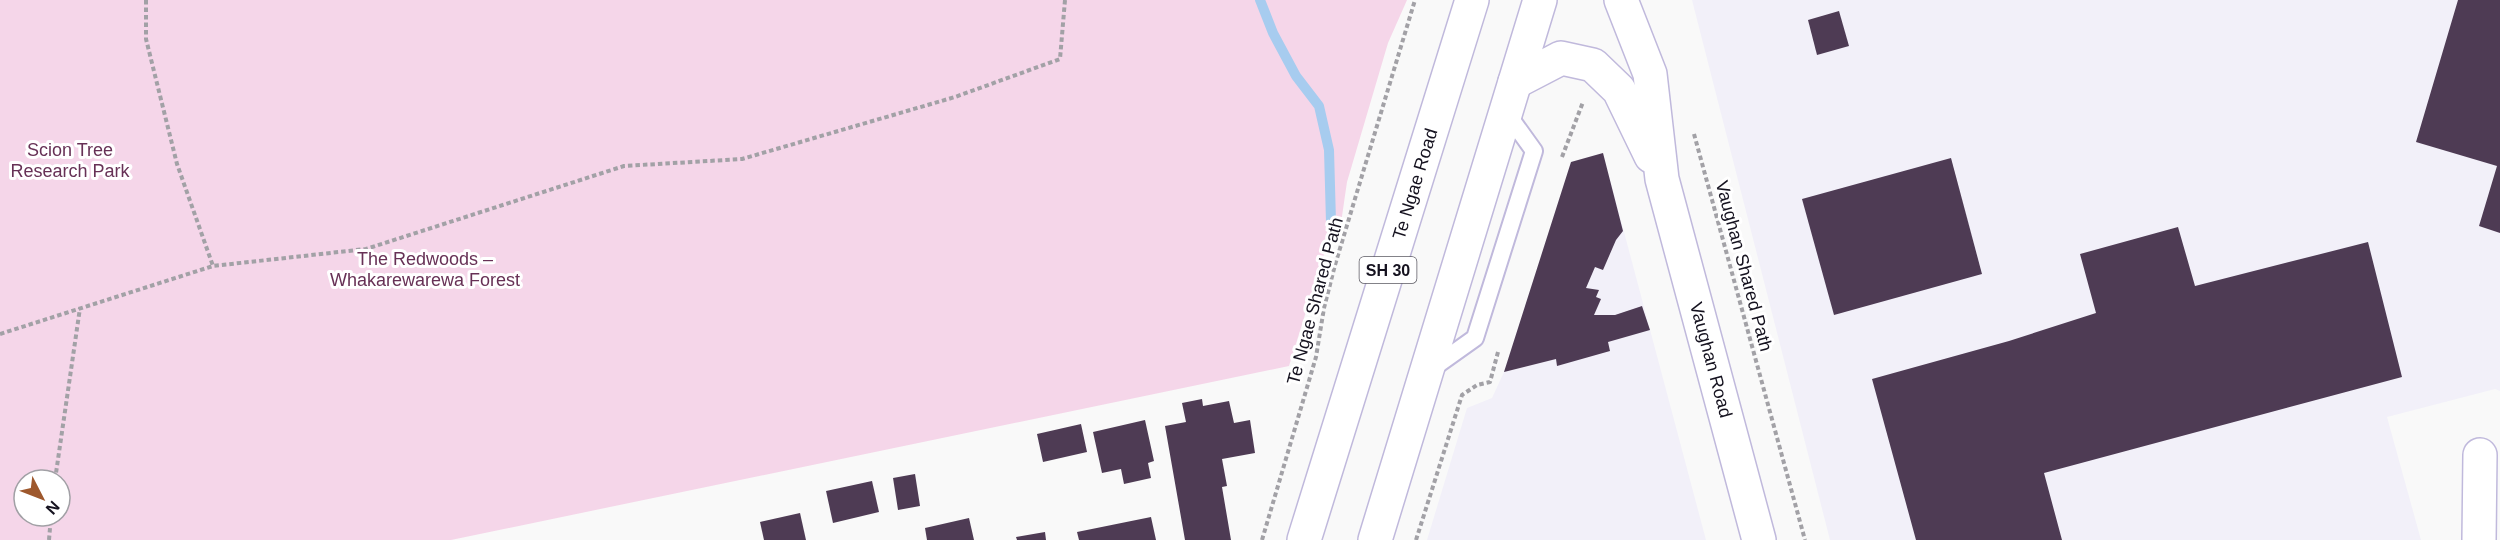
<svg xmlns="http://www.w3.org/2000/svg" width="2500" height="540" font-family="Arial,sans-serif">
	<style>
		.built { fill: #f2f0f9 }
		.green { fill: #f5d6e9; fill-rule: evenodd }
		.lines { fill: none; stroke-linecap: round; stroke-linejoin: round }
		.stream { stroke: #a7ccef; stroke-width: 10 }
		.building { fill: #4e3b54 }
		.lane-casing { stroke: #c0b9dc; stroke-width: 20 }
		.street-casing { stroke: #c0b9dc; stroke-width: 36 }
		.secondary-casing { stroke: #c0b9dc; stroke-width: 36 }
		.highway-casing { stroke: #c0b9dc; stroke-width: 36 }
		.path { stroke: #a2a1a6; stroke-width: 4; stroke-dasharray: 4.5 3; stroke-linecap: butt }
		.lane { stroke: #fff; stroke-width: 16 }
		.street { stroke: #fff; stroke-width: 33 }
		.secondary { stroke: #fff; stroke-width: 33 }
		.highway { stroke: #fff; stroke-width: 33 }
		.labels { text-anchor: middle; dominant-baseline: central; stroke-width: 6; stroke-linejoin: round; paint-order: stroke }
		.shield { fill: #fff; stroke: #5b5962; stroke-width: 1.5 }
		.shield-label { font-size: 16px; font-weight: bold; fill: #15121f }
		.park-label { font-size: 18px; fill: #673156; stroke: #fff }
		.street-label { font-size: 18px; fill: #15121f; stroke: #fff }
	</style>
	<rect width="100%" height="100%" fill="#f9f9f9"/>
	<g class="built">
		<path d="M1692 0H2500V391L2495 389 2387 417 2421 540H1830Z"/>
		<path d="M1603 153 1706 540H1427L1467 408 1492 398 1504 372 1571 162Z"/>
	</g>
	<path class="green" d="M0 0H1407L1388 43 1347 182 1341 223 1325 251 1289 366 451 540H0ZM24 480H60V516H24Z"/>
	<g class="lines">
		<path class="stream" d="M1260 0 1273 33 1296 76 1319 106 1329 150 1331 222"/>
	</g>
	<g class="building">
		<path d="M2458 0H2500V233L2479 226 2497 166 2416 142Z"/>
		<path d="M1839 11 1849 46 1817 55 1808 20Z"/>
		<path d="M1603 153 1623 231 1616 240 1603 270 1595 267 1586 288 1599 290 1596 297 1601 299 1594 315H1615L1642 306 1650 330 1608 342 1610 351 1557 366 1556 359 1504 372 1571 162Z"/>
		<path d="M1951 158 1982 274 1834 315 1802 199Z"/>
		<path d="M2178 227 2195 286 2368 242 2402 377 2044 473 2062 540H1916L1872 379 2009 341 2096 313 2080 254Z"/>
		<path d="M1202 399 1203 406 1229 401 1234 423 1250 420 1255 453 1222 459 1227 486 1222 487 1231 540H1185L1165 426 1186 422 1182 403Z"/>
		<path d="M1145 420 1154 461 1148 463 1151 478 1124 484 1121 469 1102 473 1093 432Z"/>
		<path d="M1081 424 1087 452 1043 462 1037 434Z"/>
		<path d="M915 474 920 506 898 510 893 478Z"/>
		<path d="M872 481 879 512 833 523 826 491Z"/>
		<path d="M800 513 806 540H764L760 522Z"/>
		<path d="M1151 517 1156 540H1079L1077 532Z"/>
		<path d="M969 518 974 540H927L925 528Z"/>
		<path d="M1045 532 1046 540H1017L1016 537Z"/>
	</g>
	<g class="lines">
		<g class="lane-casing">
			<path id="lane" d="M1430 370 1475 338 1534 151 1506 112"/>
		</g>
		<g class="street-casing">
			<path id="street" d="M2479 540 2480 455"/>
		</g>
		<g class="secondary-casing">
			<g id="secondary">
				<path d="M1621 0 1650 74 1662 179 1759 540"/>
				<path d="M1515 82 1561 58 1593 65 1619 90 1651 156"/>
			</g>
		</g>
		<g class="highway-casing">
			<g id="highway">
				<path d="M1304 540 1472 0"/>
				<path d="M1375 540 1540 0"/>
			</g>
		</g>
		<g class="path">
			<path d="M146 0V39L177 164 213 266"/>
			<path d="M1694 134 1805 540"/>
			<path d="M1562 157 1583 102"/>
			<path d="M0 334 213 266 366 249 624 166 742 159 955 97 1060 59 1065 0"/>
			<path d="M55 480 80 308"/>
			<path d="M49 540 51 516"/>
			<path d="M1262 540 1316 357 1324 308 1335 265 1415 0"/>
			<path d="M1416 540 1462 395 1477 385 1490 382 1498 352"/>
		</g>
		<use href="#lane" class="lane"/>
		<use href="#street" class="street"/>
		<use href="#secondary" class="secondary"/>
		<use href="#highway" class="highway"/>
	</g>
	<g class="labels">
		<rect class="shield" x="1359.5" y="257" width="57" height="26" rx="4.5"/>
		<g class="shield-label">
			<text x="1388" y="270">SH 30</text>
		</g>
		<g class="park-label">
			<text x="70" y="150">Scion Tree<tspan x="70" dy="21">Research Park</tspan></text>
			<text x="425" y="259">The Redwoods –<tspan x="425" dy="21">Whakarewarewa Forest</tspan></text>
		</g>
		<g class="street-label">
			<text transform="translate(1415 184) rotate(-73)">Te Ngae Road</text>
			<text transform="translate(1744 266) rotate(75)">Vaughan Shared Path</text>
			<text transform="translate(1315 301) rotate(-75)">Te Ngae Shared Path</text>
			<text transform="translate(1711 360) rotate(75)">Vaughan Road</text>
		</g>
	</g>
	<g transform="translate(42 498) rotate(132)"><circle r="28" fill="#ffffff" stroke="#a1a0a5" stroke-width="1.5"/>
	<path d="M0-4.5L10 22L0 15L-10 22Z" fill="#9e582d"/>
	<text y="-9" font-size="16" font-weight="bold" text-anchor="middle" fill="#15121f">N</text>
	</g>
</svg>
